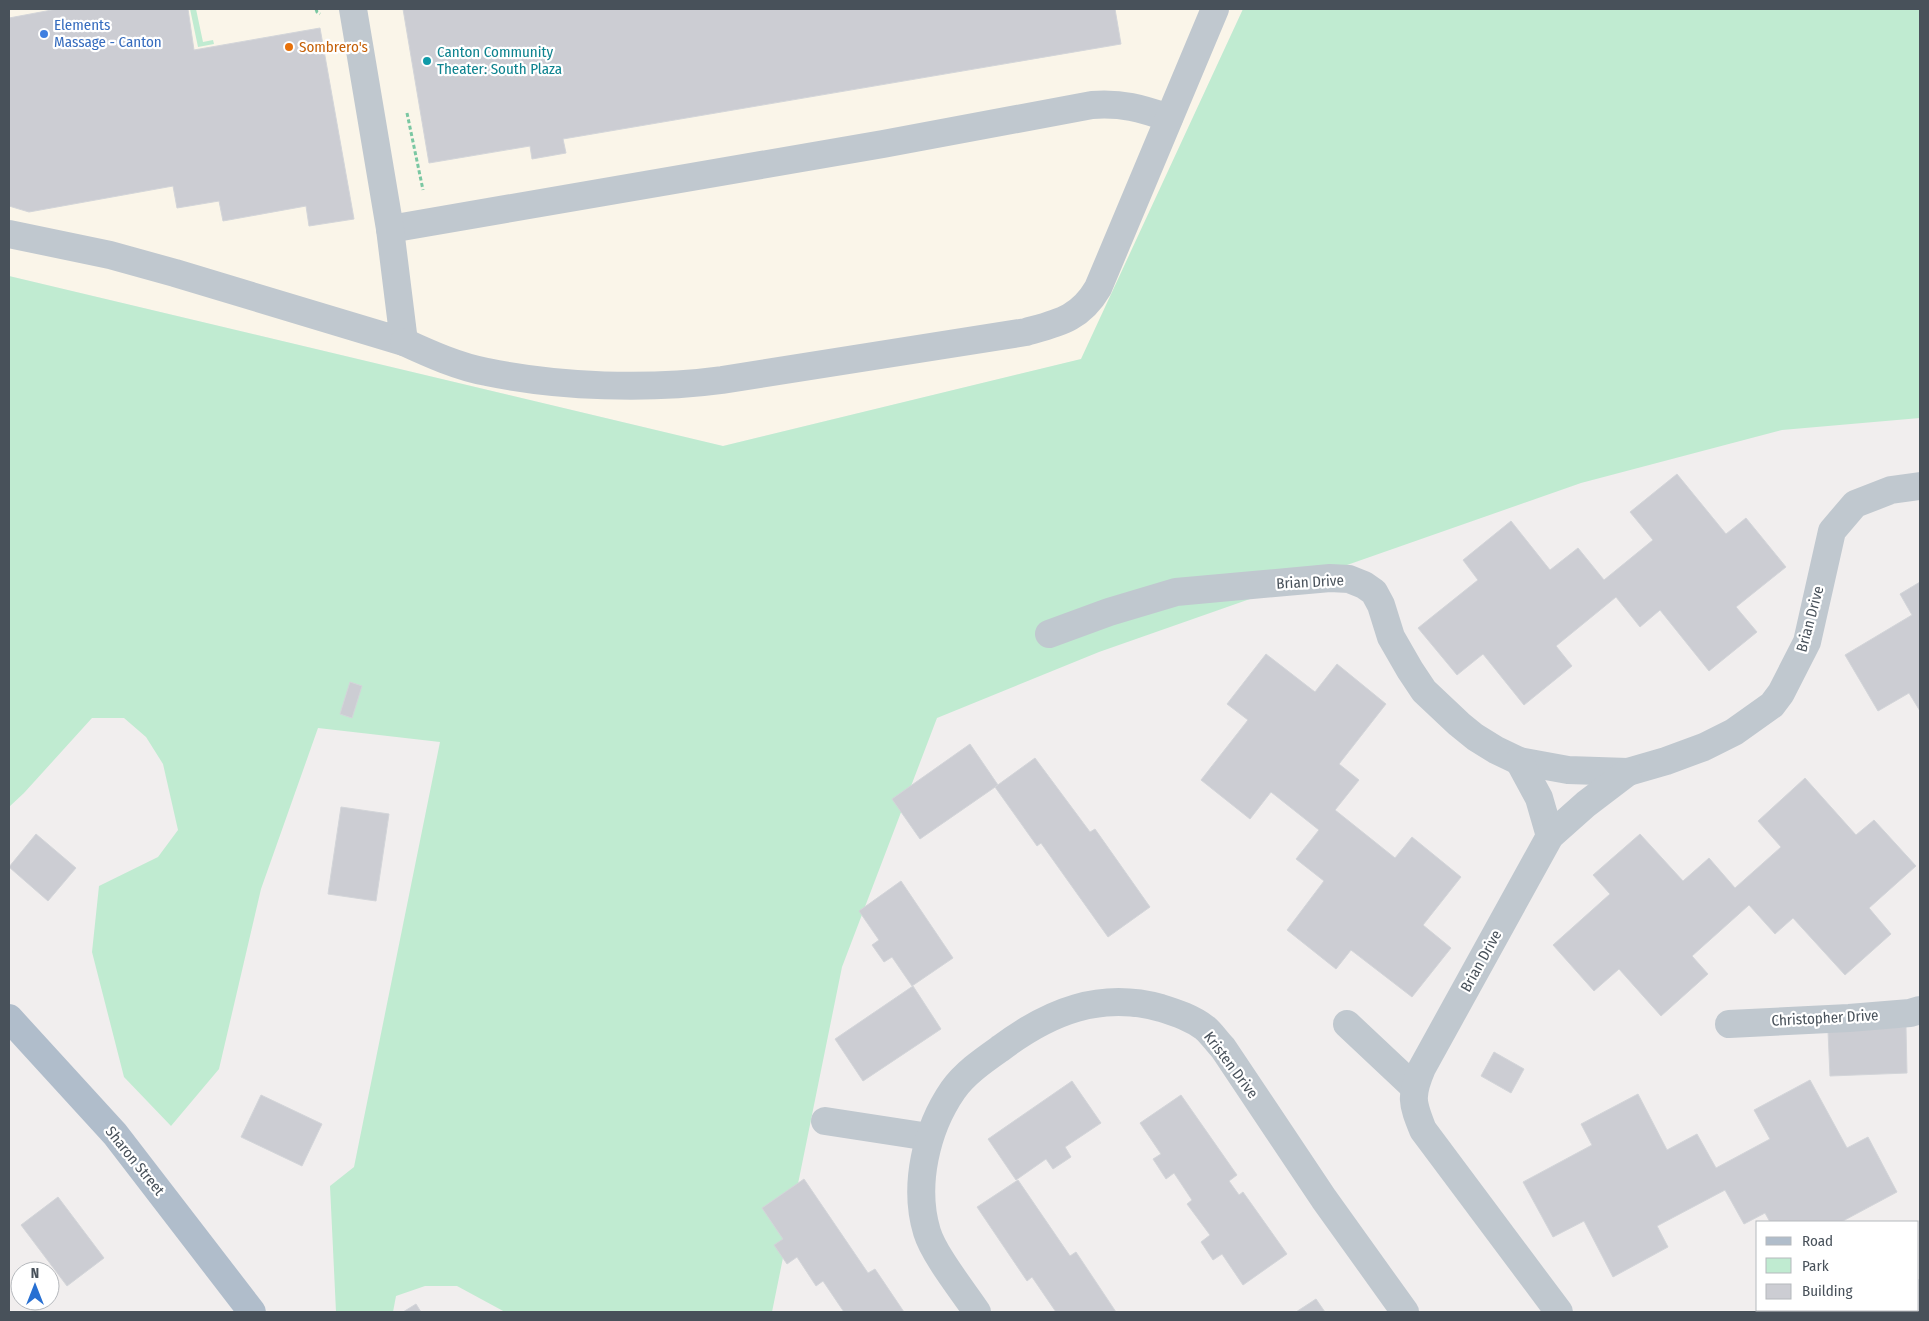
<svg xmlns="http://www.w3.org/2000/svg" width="1929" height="1321" font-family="'Fira Sans Condensed',sans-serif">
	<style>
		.commercial { fill: #faf5e9 }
		.green { fill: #c0ebd1 }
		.building { fill: #cccdd3; stroke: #d3d5d9 }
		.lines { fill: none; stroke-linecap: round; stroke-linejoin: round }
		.path { stroke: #7ac7a2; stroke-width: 3; stroke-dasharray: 4 2.5; stroke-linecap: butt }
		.minor { stroke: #c0c8cf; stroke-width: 28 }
		.major { stroke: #b0bdcb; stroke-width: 28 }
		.shop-dot { fill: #3f7fe0; stroke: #fff; stroke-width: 2 }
		.food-dot { fill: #e8710a; stroke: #fff; stroke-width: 2 }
		.culture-dot { fill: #0f9aa8; stroke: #fff; stroke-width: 2 }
		.labels { text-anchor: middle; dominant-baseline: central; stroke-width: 4.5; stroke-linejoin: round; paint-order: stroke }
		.shop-label { font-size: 15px; fill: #366cbe; stroke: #fff; text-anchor: start }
		.food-label { font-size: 15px; fill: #c56008; stroke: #fff; text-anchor: start }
		.culture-label { font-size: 15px; fill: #0d838f; stroke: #fff; text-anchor: start }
		.street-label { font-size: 15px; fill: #48515a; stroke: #fff }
	</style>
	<rect width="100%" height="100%" fill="#f1eeee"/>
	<path class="commercial" d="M9 9H1243L1082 359 723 446 9 276Z"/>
	<g class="green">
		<path d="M190 9H196L203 42 213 40 214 44 198 47Z"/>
		<path d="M1243 9H1920V418L1782 430 1581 483 1099 652 937 718 842 967 772 1312H505L457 1286H425L396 1296 393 1312H336L330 1186 354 1167 440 742 318 728 261 889 219 1069 171 1126 124 1077 92 952 99 886 158 857 178 830 163 764 146 737 124 718H92L24 793 9 807V276L723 446 1081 359Z"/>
	</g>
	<g class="building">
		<path d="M57 9H188L194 50 320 28 354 219 309 226 306 206 223 221 219 201 177 208 173 186 29 212 9 206V18Z"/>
		<path d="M403 9H1115L1121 44 563 139 566 153 532 159 530 146 429 163Z"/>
		<path d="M1677 474 1726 534 1746 518 1786 567 1736 607 1757 632 1709 671 1660 610 1640 627 1616 597 1556 646 1572 666 1524 705 1483 654 1457 675 1418 628 1478 580 1463 560 1511 521 1550 570 1578 548 1604 580 1653 540 1630 512Z"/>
		<path d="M1920 582V711L1909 693 1878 711 1845 655 1912 615 1900 594Z"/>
		<path d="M1266 654 1315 692 1337 664 1386 704 1339 764 1359 780 1335 810 1395 858 1412 837 1461 877 1423 925 1451 948 1412 997 1351 950 1336 969 1287 930 1324 881 1296 859 1319 830 1271 792 1250 819 1201 780 1248 720 1227 704Z"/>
		<path d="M350 682 362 686 352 718 340 714Z"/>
		<path d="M970 744 998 785 920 839 892 799Z"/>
		<path d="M1035 758 1090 832 1095 829 1150 907 1108 937 1041 843 1037 846 995 787Z"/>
		<path d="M1805 778 1856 835 1874 820 1916 866 1869 908 1891 934 1845 975 1793 918 1775 934 1749 905 1692 956 1708 974 1661 1016 1619 969 1594 991 1553 945 1610 894 1593 875 1640 834 1683 881 1709 858 1735 888 1781 847 1758 821Z"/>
		<path d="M341 807 389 814 376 901 328 894Z"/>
		<path d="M36 834 76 868 48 901 9 867Z"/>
		<path d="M901 881 953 958 912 986 892 957 884 962 872 945 879 940 859 911Z"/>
		<path d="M913 986 941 1029 863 1081 835 1039Z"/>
		<path d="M1906 1027 1907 1073 1830 1076 1828 1031Z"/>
		<path d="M1494 1052 1524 1069 1511 1093 1481 1076Z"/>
		<path d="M1810 1080 1847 1148 1868 1137 1897 1192 1841 1222H1770L1765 1213 1744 1224 1725 1190 1657 1226 1668 1247 1613 1277 1584 1221 1553 1237 1523 1182 1592 1145 1581 1124 1638 1094 1667 1150 1697 1134 1716 1168 1770 1139 1754 1110Z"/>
		<path d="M1072 1081 1101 1123 1065 1147 1071 1157 1053 1169 1046 1159 1016 1180 988 1139Z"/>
		<path d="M261 1095 322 1124 302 1166 241 1137Z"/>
		<path d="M1181 1095 1237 1175 1229 1181 1239 1195 1243 1192 1287 1254 1243 1285 1222 1254 1213 1260 1201 1242 1210 1235 1187 1204 1192 1200 1174 1173 1166 1179 1153 1159 1161 1154 1140 1123Z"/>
		<path d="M804 1179 868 1273 875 1269 904 1312H844L823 1281 816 1286 797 1257 787 1264 774 1245 783 1239 762 1208Z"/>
		<path d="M1018 1180 1070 1256 1076 1252 1116 1312H1056L1032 1277 1027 1281 977 1207Z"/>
		<path d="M58 1197 104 1258 67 1286 21 1225Z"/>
		<path d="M1918 1279 1920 1281V1312H1877L1878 1310H1918Z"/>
		<path d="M1316 1299 1325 1312H1296Z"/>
		<path d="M416 1304 421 1312H403Z"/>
	</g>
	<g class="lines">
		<g class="path">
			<path d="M316 9 317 12 320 14"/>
			<path d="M407 113 423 190"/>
		</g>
		<g class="minor">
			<path d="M390 229 883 144 1092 105C1123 103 1140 108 1169 118"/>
			<path d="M9 234 110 255 175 273 404 342 390 229 353 9"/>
			<path d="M404 342C430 354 459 367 487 372 560 387 648 390 722 380L1026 332C1058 323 1080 319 1098 288L1215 9"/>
			<path d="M1049 634 1109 612 1176 592 1330 578 1349 579 1364 585 1374 592 1381 605 1391 637 1410 670 1424 691 1459 724 1475 737 1496 750 1519 761 1568 770 1628 772 1666 761 1704 747 1734 732 1772 705 1781 693 1807 642 1832 531 1855 504 1891 490 1920 486"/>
			<path d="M1519 761 1539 798 1550 836"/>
			<path d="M1347 1024 1414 1087"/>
			<path d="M1729 1024 1849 1018 1910 1013 1920 1010"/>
			<path d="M825 1121 929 1137"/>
			<path d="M977 1312C963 1291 934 1255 927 1232 913 1186 926 1129 953 1090 965 1073 984 1060 1001 1048 1049 1012 1100 991 1161 1008 1177 1013 1192 1018 1205 1028 1212 1034 1217 1042 1223 1048L1324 1199 1405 1312"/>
			<path d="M1559 1312 1423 1130C1412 1103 1410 1096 1422 1068L1550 836 1586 804 1628 772"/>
		</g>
		<path class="major" d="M9 1018 115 1134 252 1312"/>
	</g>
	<circle class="shop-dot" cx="44" cy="34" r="5"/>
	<circle class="food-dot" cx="289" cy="47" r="5"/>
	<circle class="culture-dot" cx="427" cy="61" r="5"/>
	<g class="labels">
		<g class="shop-label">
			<text x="54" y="25">Elements<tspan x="54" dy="17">Massage - Canton</tspan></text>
		</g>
		<g class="food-label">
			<text x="299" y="47">Sombrero's</text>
		</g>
		<g class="culture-label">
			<text x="437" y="52">Canton Community<tspan x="437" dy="17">Theater: South Plaza</tspan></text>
		</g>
		<g class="street-label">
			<text transform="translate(1310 582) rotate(-3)">Brian Drive</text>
			<text transform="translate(1810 619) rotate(-75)">Brian Drive</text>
			<text transform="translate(1481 961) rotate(-61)">Brian Drive</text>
			<text transform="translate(1825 1018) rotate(-3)">Christopher Drive</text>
			<text transform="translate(1231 1065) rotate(53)">Kristen Drive</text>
			<text transform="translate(135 1161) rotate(51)">Sharon Street</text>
		</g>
	</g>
	<rect width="1929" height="1321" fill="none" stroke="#48515a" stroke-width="20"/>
	<rect x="1756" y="1221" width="162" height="90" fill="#ffffff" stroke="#b6b9bd"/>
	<rect x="1766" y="1237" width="25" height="8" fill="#b0bdcb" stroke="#b6b9bd"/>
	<text x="1802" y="1246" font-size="15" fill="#48515a">Road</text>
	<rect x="1766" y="1258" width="25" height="15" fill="#c0ebd1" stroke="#b6b9bd"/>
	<text x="1802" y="1271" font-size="15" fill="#48515a">Park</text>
	<rect x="1766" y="1284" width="25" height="15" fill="#cccdd3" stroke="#b6b9bd"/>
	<text x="1802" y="1296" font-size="15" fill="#48515a">Building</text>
	<g transform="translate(35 1286)"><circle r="24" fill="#ffffff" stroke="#b6b9bd"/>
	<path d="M0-4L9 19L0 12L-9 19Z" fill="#276fd2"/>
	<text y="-8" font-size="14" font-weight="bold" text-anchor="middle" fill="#48515a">N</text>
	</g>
</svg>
